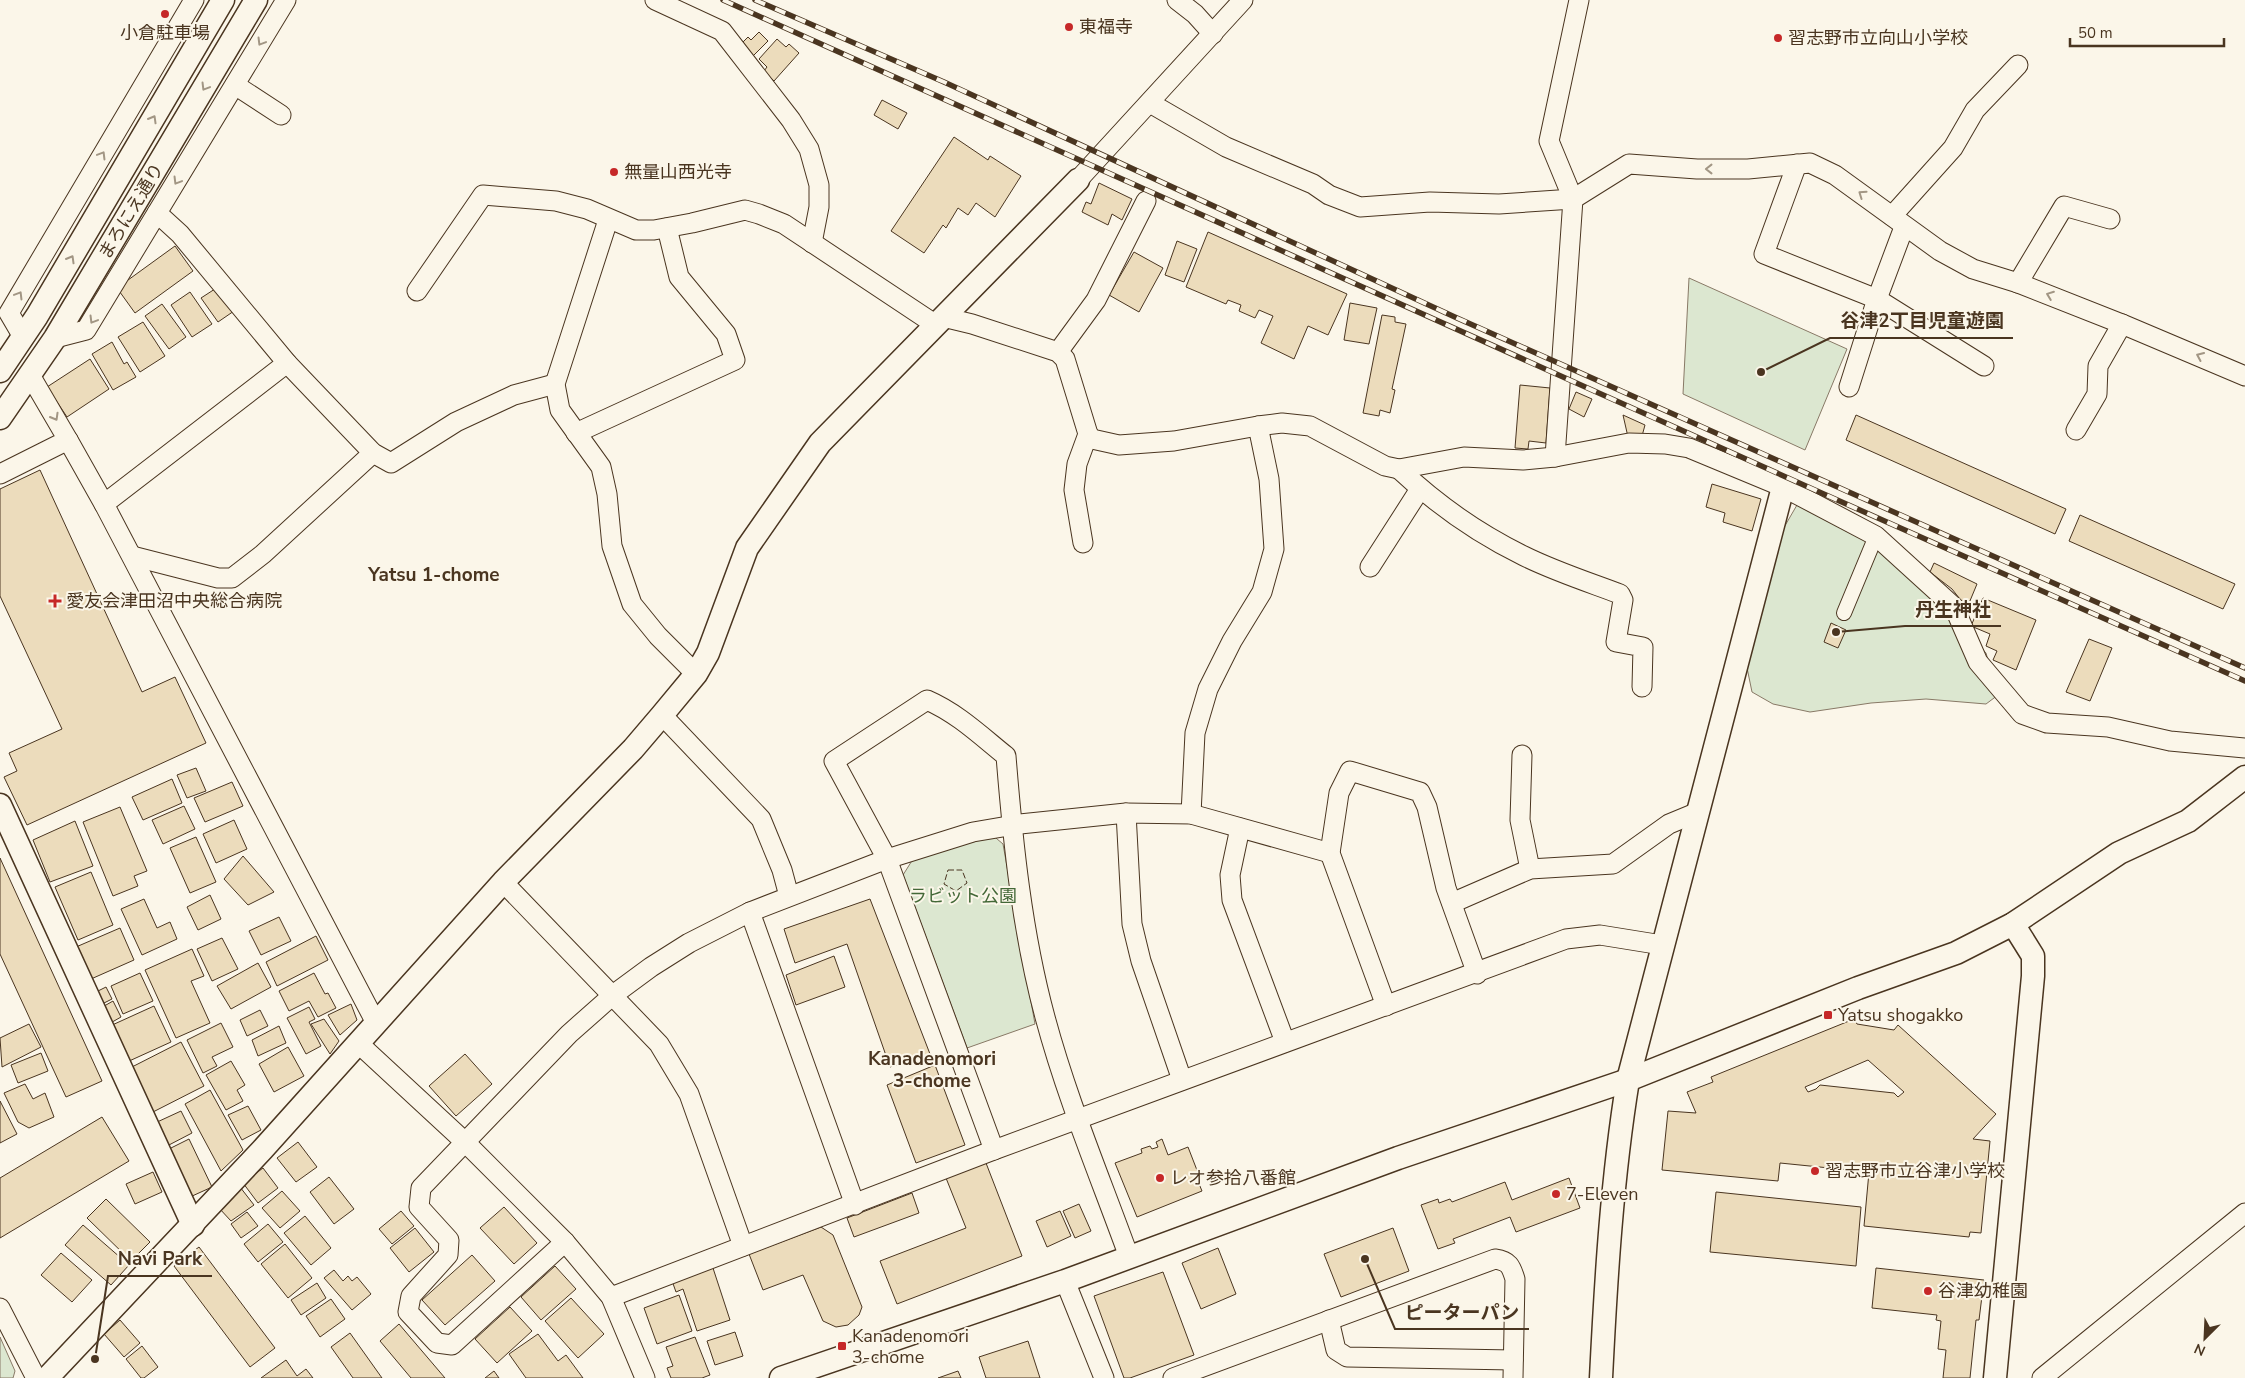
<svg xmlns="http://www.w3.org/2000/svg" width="2245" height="1378" font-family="'Nunito Sans','Noto Sans JP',sans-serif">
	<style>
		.green { fill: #dce7d0; stroke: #887966 }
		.building { fill: #ecdcbc; stroke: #4a3520; fill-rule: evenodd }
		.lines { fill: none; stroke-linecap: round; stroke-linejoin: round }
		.pedestrian-casing { stroke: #4a3520; stroke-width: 16 }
		.minor-casing { stroke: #4a3520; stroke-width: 21 }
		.tertiary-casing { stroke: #4a3520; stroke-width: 25 }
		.pedestrian { stroke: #fbf6e9; stroke-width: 14 }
		.minor { stroke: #fbf6e9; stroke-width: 19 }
		.tertiary { stroke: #fbf6e9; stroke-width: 22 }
		.rail-casing { stroke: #4a3520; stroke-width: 5.5 }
		.rail { stroke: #fbf6e9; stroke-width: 4; stroke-dasharray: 11; stroke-linecap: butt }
		.fence { stroke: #4a3520; stroke-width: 1; stroke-dasharray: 6 2.5; stroke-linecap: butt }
		.oneway { stroke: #a29684 }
		.poi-dot { fill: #c62828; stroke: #fbf6e9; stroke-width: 2 }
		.labels { text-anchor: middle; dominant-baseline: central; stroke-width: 4; stroke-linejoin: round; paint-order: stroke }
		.poi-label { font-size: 18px; fill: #4a3520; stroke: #fbf6e9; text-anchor: start }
		.street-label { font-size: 18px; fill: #4a3520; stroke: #fbf6e9 }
		.park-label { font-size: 18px; fill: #436837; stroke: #fbf6e9 }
		.neighbourhood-label { font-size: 19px; font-weight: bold; fill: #4a3520; stroke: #fbf6e9 }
		.leader { fill: none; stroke: #4a3520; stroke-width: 2 }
		.callout-dot { fill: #4a3520; stroke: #fbf6e9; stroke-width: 2 }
		.callout-label { font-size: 19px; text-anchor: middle; font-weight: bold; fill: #4a3520; stroke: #fbf6e9; stroke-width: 4; stroke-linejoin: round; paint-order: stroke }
	</style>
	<rect width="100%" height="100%" fill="#fbf6e9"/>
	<g class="green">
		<path d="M1689 278 1847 349 1805 450 1683 394Z"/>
		<path d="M1797 505 1910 557 1943 607 1986 653 1998 695 1986 704 1926 699 1871 703 1810 712 1773 704 1752 692 1745 658 1779 536Z"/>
		<path d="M990 833 1003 844 1035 1024 967 1048 903 875 913 859Z"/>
		<path d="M0 1337 15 1371 13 1378H0Z"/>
	</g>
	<g class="building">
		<path d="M759 32 768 41 752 57 740 45 748 37 751 40Z"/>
		<path d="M777 39 786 47 789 44 799 53 774 81 764 71 767 67 759 59Z"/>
		<path d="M882 100 907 113 898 129 874 115Z"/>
		<path d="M954 137 988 160 990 156 1021 176 995 217 976 203 968 215 958 208 946 228 943 225 924 253 891 231Z"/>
		<path d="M1099 183 1132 199 1122 220 1112 214 1108 225 1082 212 1086 202 1091 204Z"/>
		<path d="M1208 232 1347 294 1328 335 1308 326 1294 359 1261 343 1273 316 1259 310 1255 318 1239 311 1241 305 1228 300 1226 304 1186 287Z"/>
		<path d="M1177 241 1197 249 1184 282 1165 275Z"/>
		<path d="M175 246 193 271 135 313 117 288Z"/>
		<path d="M1134 252 1163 268 1139 312 1109 295Z"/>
		<path d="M218 287 234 311 218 322 201 298Z"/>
		<path d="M190 292 212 324 192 337 171 305Z"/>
		<path d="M1350 303 1377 308 1369 344 1344 340Z"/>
		<path d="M162 304 186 337 169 349 145 316Z"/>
		<path d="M1382 315 1395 317V322L1406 324 1392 389 1395 390 1390 413 1380 410 1379 416 1363 413Z"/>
		<path d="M143 322 165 356 140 372 118 337Z"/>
		<path d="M112 342 124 364 127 362 136 377 113 390 92 354Z"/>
		<path d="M90 359 109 389 67 417 47 387Z"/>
		<path d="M1520 385 1550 388 1546 443 1529 441 1528 449 1515 448Z"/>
		<path d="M1576 392 1592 399 1584 417 1569 409Z"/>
		<path d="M1623 415 1645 425 1642 436 1628 437Z"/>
		<path d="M1856 415 2066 509 2055 534 1846 440Z"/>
		<path d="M40 470 142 692 175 677 206 743 27 825 4 777 17 771 9 753 62 729 0 596V489Z"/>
		<path d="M1712 484 1761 499 1752 531 1723 522 1725 513 1706 507Z"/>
		<path d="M2080 515 2235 584 2223 609 2069 541Z"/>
		<path d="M1934 563 1977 584 1967 608 1952 589 1930 572Z"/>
		<path d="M1983 598 2036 620 2016 670 1993 660 1997 651 1986 646 1990 634 1971 626Z"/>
		<path d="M1831 623 1846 630 1838 648 1824 642Z"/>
		<path d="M2089 639 2112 648 2090 701 2066 692Z"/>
		<path d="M196 768 206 791 187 798 177 775Z"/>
		<path d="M172 779 182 803 143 820 132 797Z"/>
		<path d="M232 782 243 806 205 822 194 798Z"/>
		<path d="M184 806 195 829 163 844 152 820Z"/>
		<path d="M120 807 147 871 134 876 138 886 113 896 83 822Z"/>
		<path d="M234 820 247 849 216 863 203 834Z"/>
		<path d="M75 821 93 866 50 882 33 840Z"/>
		<path d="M196 837 216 882 190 893 170 848Z"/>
		<path d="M243 856 274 892 248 905 224 879Z"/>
		<path d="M0 858 102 1081 66 1097 0 954Z"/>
		<path d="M91 872 113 925 78 940 55 887Z"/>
		<path d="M210 895 221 919 198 930 187 907Z"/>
		<path d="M144 899 157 928 170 922 177 939 142 955 121 909Z"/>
		<path d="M870 899 930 1054 890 1067 847 944 795 963 784 929Z"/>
		<path d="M279 917 291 941 261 955 249 931Z"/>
		<path d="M120 928 134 960 91 979 76 947Z"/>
		<path d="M316 936 328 960 277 986 266 962Z"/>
		<path d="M222 938 238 969 212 981 197 949Z"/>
		<path d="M192 949 204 976 191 981 210 1023 176 1038 145 970Z"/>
		<path d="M834 956 845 987 796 1005 786 975Z"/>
		<path d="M258 963 271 987 231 1009 217 986Z"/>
		<path d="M140 973 153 1001 123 1014 111 986Z"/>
		<path d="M314 973 325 994 328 993 336 1008 318 1017 309 1001 289 1011 279 991Z"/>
		<path d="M106 987 112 999 100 1005 94 993Z"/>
		<path d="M113 1001 121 1017 107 1025 99 1009Z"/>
		<path d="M351 1004 357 1020 340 1035 328 1015Z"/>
		<path d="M154 1006 171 1042 127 1062 110 1026Z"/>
		<path d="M309 1007 315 1019 309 1022 321 1046 306 1054 287 1018Z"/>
		<path d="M260 1010 268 1026 247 1036 240 1020Z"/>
		<path d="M324 1019 339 1041 330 1054 311 1024Z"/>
		<path d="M1854 1019 1857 1024 1894 1030 1898 1025 1996 1114 1973 1139 1990 1141 1981 1233 1970 1232 1969 1237 1864 1226 1869 1172 1780 1163 1778 1181 1662 1170 1668 1111 1696 1113 1687 1092 1713 1082 1711 1077ZM1868 1060 1904 1092 1898 1097 1894 1093 1820 1085 1816 1089 1808 1092 1805 1087Z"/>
		<path d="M221 1023 233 1047 212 1057 217 1066 203 1073 187 1040Z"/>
		<path d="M29 1024 41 1047 2 1067 0 1038Z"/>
		<path d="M279 1026 286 1043 258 1056 252 1040Z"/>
		<path d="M181 1042 204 1086 151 1113 128 1069Z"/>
		<path d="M288 1047 304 1076 274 1092 259 1064Z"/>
		<path d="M41 1053 48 1071 18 1083 11 1065Z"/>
		<path d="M465 1054 492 1084 456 1116 429 1086Z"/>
		<path d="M231 1061 245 1085 237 1090 243 1101 226 1110 206 1075Z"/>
		<path d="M935 1065 965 1145 916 1163 887 1085Z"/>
		<path d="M25 1084 33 1099 45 1093 54 1117 29 1128 18 1122 4 1093Z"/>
		<path d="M210 1090 243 1150 221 1171 185 1104Z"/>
		<path d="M0 1101 17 1134 0 1143Z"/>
		<path d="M248 1106 261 1130 242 1140 228 1115Z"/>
		<path d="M181 1111 192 1133 167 1146 155 1123Z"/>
		<path d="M102 1117 129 1161 0 1238V1178Z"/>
		<path d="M189 1139 212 1187 190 1197 167 1150Z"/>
		<path d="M1162 1139 1168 1155 1188 1147 1200 1178 1197 1179 1202 1191 1137 1217 1115 1163 1142 1153 1141 1149 1150 1146 1152 1149 1158 1147 1156 1142Z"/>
		<path d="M298 1142 317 1167 296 1182 277 1158Z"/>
		<path d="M986 1163 1022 1256 897 1304 880 1261 966 1228 946 1178Z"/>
		<path d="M263 1168 278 1188 258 1203 243 1183Z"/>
		<path d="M153 1172 162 1192 135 1204 126 1184Z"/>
		<path d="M329 1177 354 1209 334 1224 310 1192Z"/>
		<path d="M1569 1178 1580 1208 1516 1232 1510 1217 1453 1239 1455 1243 1438 1249 1421 1205 1438 1199 1439 1203 1450 1199 1452 1202 1505 1182 1512 1200Z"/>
		<path d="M240 1187 254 1205 231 1221 219 1208Z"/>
		<path d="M282 1191 300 1211 280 1228 262 1208Z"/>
		<path d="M1716 1192 1861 1207 1856 1266 1710 1252Z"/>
		<path d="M912 1193 919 1213 854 1237 847 1218Z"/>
		<path d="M106 1199 150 1242 131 1261 87 1218Z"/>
		<path d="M1079 1204 1091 1231 1075 1238 1063 1211Z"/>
		<path d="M504 1207 537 1243 514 1264 480 1228Z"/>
		<path d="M401 1211 414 1226 392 1244 379 1229Z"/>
		<path d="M1060 1211 1071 1236 1047 1247 1036 1221Z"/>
		<path d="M247 1212 258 1226 241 1238 231 1224Z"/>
		<path d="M305 1216 331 1248 311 1265 284 1233Z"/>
		<path d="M268 1224 283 1242 258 1262 244 1244Z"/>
		<path d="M83 1225 129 1265 111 1285 65 1245Z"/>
		<path d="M821 1227 833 1235 862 1307 859 1315 848 1325 836 1327 823 1321 803 1275 763 1290 749 1254Z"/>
		<path d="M415 1228 434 1252 409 1272 390 1248Z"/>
		<path d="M1393 1228 1409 1271 1341 1297 1324 1254Z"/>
		<path d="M285 1244 312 1278 288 1298 261 1264Z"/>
		<path d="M199 1247 275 1348 250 1367 174 1266Z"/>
		<path d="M1218 1248 1236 1294 1201 1309 1182 1263Z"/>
		<path d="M61 1253 92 1280 72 1302 41 1275Z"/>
		<path d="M472 1255 495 1281 445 1325 422 1300Z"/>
		<path d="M712 1265 730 1320 697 1331 683 1289 676 1292 671 1278Z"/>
		<path d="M555 1266 576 1289 541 1320 521 1297Z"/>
		<path d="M1876 1268 1984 1280 1979 1320H1976L1970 1378H1943L1946 1350 1938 1349 1941 1321 1936 1320 1937 1315 1872 1308Z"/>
		<path d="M334 1270 343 1281 348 1276 352 1281 357 1277 371 1294 352 1310 324 1278Z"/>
		<path d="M1163 1272 1194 1355 1130 1378H1124L1094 1296Z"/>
		<path d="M317 1283 326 1298 301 1315 291 1300Z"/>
		<path d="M679 1295 692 1331 657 1344 644 1308Z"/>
		<path d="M571 1298 604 1334 578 1358 545 1321Z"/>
		<path d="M331 1299 345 1319 320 1337 306 1316Z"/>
		<path d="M510 1307 532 1331 497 1363 475 1339Z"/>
		<path d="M120 1320 140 1343 124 1357 104 1334Z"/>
		<path d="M399 1324 445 1378H411L380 1341Z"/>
		<path d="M735 1332 743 1356 715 1365 707 1341Z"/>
		<path d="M350 1333 382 1378H353L331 1347Z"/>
		<path d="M538 1334 558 1361 566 1355 583 1378H526L509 1354Z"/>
		<path d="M695 1337 710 1375 702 1378H671L667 1368 673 1366 666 1347Z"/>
		<path d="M1028 1341 1040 1378H986L979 1357Z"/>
		<path d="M142 1346 158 1367 144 1378H141L126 1359Z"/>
		<path d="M286 1360 297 1376 306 1369 313 1378H261Z"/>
		<path d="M494 1371 499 1378H485Z"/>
		<path d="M958 1371 961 1378H938Z"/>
	</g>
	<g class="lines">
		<g class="pedestrian-casing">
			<path id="pedestrian" d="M1844 613 1876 536"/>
		</g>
		<g class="minor-casing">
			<g id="minor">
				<path d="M655 0 722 31 791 120 809 149 819 185V207L812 243"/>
				<path d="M1177 0 1195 14 1213 34"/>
				<path d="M235 85 281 115"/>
				<path d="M1150 103 1226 147 1313 184 1329 195 1360 207 1430 202 1499 204 1573 199 1629 164 1697 169H1748L1810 163 1835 175 1940 251 1973 269 2018 283 2122 324 2245 376"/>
				<path d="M1797 164 1764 254 1877 299 1984 366"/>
				<path d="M1078 180 1243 0"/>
				<path d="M157 213 180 234 287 363 373 453 391 463 456 422 514 395 555 384"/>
				<path d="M1892 216 1953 148 1975 110 2018 65"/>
				<path d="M608 220 555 384 560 410 601 467 607 494 612 546 632 604 658 636 696 674"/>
				<path d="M2018 283 2064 206 2110 219"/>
				<path d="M417 291 483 195 556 201 587 209 636 230H654L692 223 745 210 759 214 784 224 936 325"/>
				<path d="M943 317 972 324 1058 352 1065 359 1088 434 1092 439 1119 445 1174 441 1258 426 1282 423 1310 426 1385 466 1399 469 1464 457 1523 460 1555 457 1629 443 1665 444 1689 448 1783 487 1876 536 1954 607 1978 662 2022 714 2047 723 2108 727 2170 741 2245 748"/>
				<path d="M23 337 9 313 194 0"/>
				<path d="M55 338 86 330 286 0"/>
				<path d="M1058 352 1096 300 1146 201"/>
				<path d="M1849 387 1877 299 1904 227"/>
				<path d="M2076 430 2097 394 2098 366 2122 324"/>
				<path d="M576 433 735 360 726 334 679 277 667 228"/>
				<path d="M68 440 104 504 376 1023"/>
				<path d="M1555 457 1573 199 1549 141 1579 0"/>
				<path d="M1399 469C1436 504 1479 534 1524 556 1554 571 1588 582 1620 594L1623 600 1616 642 1643 647 1642 687"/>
				<path d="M0 474 68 440 30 375"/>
				<path d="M104 504 287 363"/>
				<path d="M1083 543 1074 490 1077 464 1088 434"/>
				<path d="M132 556 218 578H232L263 554 373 453"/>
				<path d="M1370 567 1420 489"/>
				<path d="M662 715 761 819 782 870 789 896"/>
				<path d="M1522 755 1520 820 1530 869"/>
				<path d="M1126 813 1132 924 1141 961 1182 1080"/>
				<path d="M1191 814 1195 733 1208 689 1232 641 1262 592 1274 549 1269 479 1258 426"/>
				<path d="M1240 828 1230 875 1232 900 1285 1042"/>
				<path d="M503 882 659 1044 689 1094 743 1246"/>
				<path d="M1452 903 1530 869 1613 864 1669 824 1698 812"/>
				<path d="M750 912 855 1205"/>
				<path d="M1386 1006 1330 853 1339 793 1350 771 1420 792 1427 807 1446 888 1477 974"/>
				<path d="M358 1043 465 1142 565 1242 611 1297 645 1378"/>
				<path d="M994 1150 887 859 834 761 927 700C957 713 980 735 1006 756 1013 843 1022 932 1045 1017 1067 1099 1100 1177 1129 1257"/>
				<path d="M565 1242 452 1345 437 1343 408 1312 411 1296 448 1255 449 1240 419 1207 421 1188 569 1034 613 995 651 967 689 943 750 912 887 859 973 832 1020 824 1126 813 1191 814 1330 853"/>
				<path d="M1065 1281 1104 1378"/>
				<path d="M611 1297 994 1150 1566 939 1600 935 1662 945"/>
				<path d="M0 1308 36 1378"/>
				<path d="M1329 1320 1336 1350 1347 1357 1513 1360"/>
				<path d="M1173 1378 1495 1259C1509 1261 1511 1266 1515 1279L1513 1378"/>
				<path d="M2042 1378 2245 1213"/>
			</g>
		</g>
		<g class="tertiary-casing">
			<g id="tertiary">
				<path d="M0 371 37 316 223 0"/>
				<path d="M0 418 55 338 256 0"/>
				<path d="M0 805 193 1225"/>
				<path d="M47 1378 263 1149 503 882 633 749 662 715 696 674 708 653 747 548 820 443 1078 180"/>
				<path d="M781 1378 1065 1281 1398 1158 1628 1080 1858 988 1956 953 2013 924 2119 853 2188 821 2245 777"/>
				<path d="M1601 1378C1606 1278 1612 1178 1628 1080L1783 487"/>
				<path d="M1995 1378 2033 976V956L2013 924"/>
			</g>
		</g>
		<use href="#pedestrian" class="pedestrian"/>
		<use href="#minor" class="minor"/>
		<use href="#tertiary" class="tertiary"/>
		<g class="rail-casing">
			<g id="rail">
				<path d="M723 0 1826 495 2245 681"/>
				<path d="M755 0 944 82 1457 318 2245 668"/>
			</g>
		</g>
		<use href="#rail" class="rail"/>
		<path class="fence" d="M948 870H962L967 883 956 891 944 884Z"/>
	</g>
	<defs><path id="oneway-chevron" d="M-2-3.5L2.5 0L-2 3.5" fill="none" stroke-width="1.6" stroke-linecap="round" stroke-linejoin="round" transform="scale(1.25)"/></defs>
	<g class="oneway">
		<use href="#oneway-chevron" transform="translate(261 42) rotate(121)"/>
		<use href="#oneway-chevron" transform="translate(205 87) rotate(121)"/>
		<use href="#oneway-chevron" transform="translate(153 119) rotate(-60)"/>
		<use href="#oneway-chevron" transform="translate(102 155) rotate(-59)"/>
		<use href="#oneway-chevron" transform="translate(1709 169) rotate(180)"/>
		<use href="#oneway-chevron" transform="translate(177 181) rotate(121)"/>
		<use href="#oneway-chevron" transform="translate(1862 194) rotate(-145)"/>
		<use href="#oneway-chevron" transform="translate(71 259) rotate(-60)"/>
		<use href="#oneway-chevron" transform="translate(19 295) rotate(-59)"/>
		<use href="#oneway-chevron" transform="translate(2050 295) rotate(-159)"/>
		<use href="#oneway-chevron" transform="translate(93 320) rotate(121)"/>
		<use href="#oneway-chevron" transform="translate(2200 356) rotate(-156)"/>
		<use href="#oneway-chevron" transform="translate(55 417) rotate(60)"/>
	</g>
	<g class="poi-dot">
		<circle cx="165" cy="14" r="5"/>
		<circle cx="1069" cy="27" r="5"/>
		<circle cx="1778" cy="38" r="5"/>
		<circle cx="614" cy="172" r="5"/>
		<path d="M52.5 593.5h5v5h5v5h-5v5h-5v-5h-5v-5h5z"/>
		<rect x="1823" y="1010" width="10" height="10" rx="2.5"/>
		<circle cx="1815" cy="1171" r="5"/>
		<circle cx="1160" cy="1178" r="5"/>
		<circle cx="1556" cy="1194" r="5"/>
		<circle cx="1928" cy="1291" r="5"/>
		<rect x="837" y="1341" width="10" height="10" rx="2.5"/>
	</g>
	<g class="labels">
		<g class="poi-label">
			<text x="1079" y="27">東福寺</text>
			<text x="165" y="33" text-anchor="middle">小倉駐車場</text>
			<text x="1788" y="38">習志野市立向山小学校</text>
			<text x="624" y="172">無量山西光寺</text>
			<text x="66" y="601">愛友会津田沼中央総合病院</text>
			<text x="1838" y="1015">Yatsu shogakko</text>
			<text x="1825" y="1171">習志野市立谷津小学校</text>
			<text x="1170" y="1178">レオ参拾八番館</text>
			<text x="1566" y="1194">7-Eleven</text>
			<text x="1938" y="1291">谷津幼稚園</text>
			<text x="852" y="1336">Kanadenomori<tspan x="852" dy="21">3-chome</tspan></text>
		</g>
		<g class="street-label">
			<text transform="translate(131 211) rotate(-59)">まろにえ通り</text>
		</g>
		<g class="park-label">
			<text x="963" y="896">ラビット公園</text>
		</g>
		<g class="neighbourhood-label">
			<text x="434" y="575">Yatsu 1-chome</text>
			<text x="932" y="1059">Kanadenomori<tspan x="932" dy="22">3-chome</tspan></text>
		</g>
	</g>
	<path class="leader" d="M1761 372L1830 338H2013M1836 632L1905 626H2001M95 1359L108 1276H212M1365 1259L1395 1329H1529"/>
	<g class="callout-dot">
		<circle cx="1761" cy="372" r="5"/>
		<circle cx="1836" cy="632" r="5"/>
		<circle cx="95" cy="1359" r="5"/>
		<circle cx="1365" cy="1259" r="5"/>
	</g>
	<g class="callout-label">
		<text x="1922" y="327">谷津2丁目児童遊園</text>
		<text x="1953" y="616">丹生神社</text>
		<text x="160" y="1265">Navi Park</text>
		<text x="1462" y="1319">ピーターパン</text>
	</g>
	<g transform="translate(2205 1338) rotate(204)" stroke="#fbf6e9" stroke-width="4" paint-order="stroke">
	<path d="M0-4L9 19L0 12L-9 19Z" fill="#4a3520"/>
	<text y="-8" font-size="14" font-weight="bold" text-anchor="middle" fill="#4a3520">N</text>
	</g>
	<path d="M2070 38v8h154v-8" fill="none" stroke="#4a3520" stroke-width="2.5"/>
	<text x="2078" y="38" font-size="15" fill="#4a3520" stroke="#fbf6e9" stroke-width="4" paint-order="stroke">50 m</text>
</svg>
